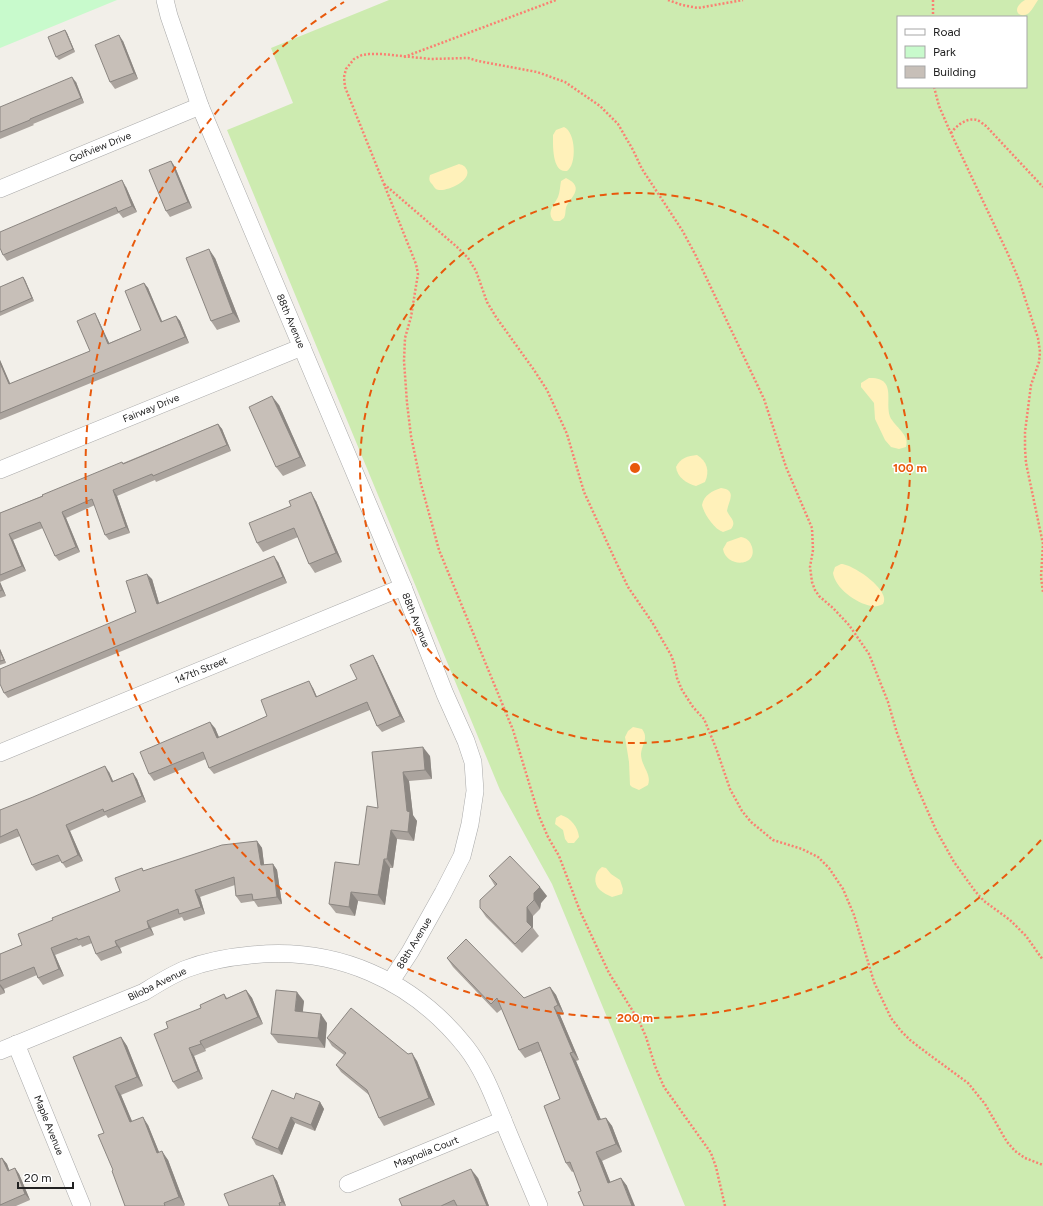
<svg xmlns="http://www.w3.org/2000/svg" width="1043" height="1206" font-family="Figtree,sans-serif">
	<style>
		.grass { fill: #cdebb0; fill-rule: evenodd }
		.sand { fill: #fff1ba }
		.park { fill: #c8facc }
		.lines { fill: none; stroke-linecap: round; stroke-linejoin: round }
		.street-casing { stroke: #a9a9a9; stroke-width: 18 }
		.path { stroke: #fa8072; stroke-width: 2.5; stroke-dasharray: 2 2; stroke-linecap: butt }
		.street { stroke: #fff; stroke-width: 17 }
		.wall { fill: #aba49e }
		.shaded-wall { fill: #8b8681 }
		.building { fill: #c7bfb8; stroke: #8b8681 }
		.ring { fill: none; stroke: #e8590c; stroke-width: 2; stroke-dasharray: 7 5 }
		.labels { text-anchor: middle; dominant-baseline: central; stroke-width: 3; stroke-linejoin: round; paint-order: stroke }
		.street-label { font-size: 10px; fill: #222; stroke: #fff }
		.centre { fill: #e8590c; stroke: #fff; stroke-width: 2 }
		.ring-label { font-size: 12px; text-anchor: middle; font-weight: bold; fill: #e8590c; stroke: #fff; stroke-width: 3; stroke-linejoin: round; paint-order: stroke }
	</style>
	<rect width="100%" height="100%" fill="#f2efe9"/>
	<path class="grass" d="M389 0H1043V1206H685L552 884 500 790 227 130 293 103 271 48ZM898 17H1026V87H898Z"/>
	<g class="sand">
		<path d="M1025 0H1038C1035 4 1033 9 1029 13 1019 20 1010 9 1025 0Z"/>
		<path d="M564 127C576 132 577 165 567 171 552 173 553 146 553 135L556 130Z"/>
		<path d="M459 164C463 165 465 166 467 170 471 181 448 191 439 190 436 190 434 187 432 184 429 181 429 179 430 175Z"/>
		<path d="M566 178C587 188 568 199 566 208 565 212 566 214 564 218L560 221H554C546 213 554 205 558 197 560 192 560 186 561 181Z"/>
		<path d="M869 378C900 377 882 406 892 420 897 428 910 436 906 447L899 449 891 447 885 440 875 419 874 403 861 387V383Z"/>
		<path d="M697 455C707 461 710 471 705 482L696 486C687 484 677 477 676 467 680 458 688 456 697 455Z"/>
		<path d="M721 488C738 490 728 502 727 511 730 518 737 521 731 529L723 532C714 529 704 514 702 505 704 495 712 491 721 488Z"/>
		<path d="M741 537C747 538 750 541 752 547 758 567 726 568 723 549L727 542Z"/>
		<path d="M841 564C853 564 892 591 883 604 879 606 875 607 871 606 856 603 835 588 833 573L835 567Z"/>
		<path d="M633 727 642 729C649 738 642 744 641 754 641 766 652 774 648 785L639 790 632 787 630 785 629 762 625 737 628 731Z"/>
		<path d="M561 815C571 818 578 827 579 837L574 843H568L565 839 563 830 555 824 556 818Z"/>
		<path d="M602 867 606 868 611 874 620 880 623 889 622 894 612 897C608 895 603 893 600 890 593 884 594 872 602 867Z"/>
	</g>
	<path class="park" d="M0 0H117L0 48Z"/>
	<g class="lines">
		<g class="street-casing">
			<g id="street">
				<path d="M165 0 169 16 200 106 403 587 445 694 466 741 473 762 475 791 470 824 462 856 443 893 410 952 391 981"/>
				<path d="M0 189 200 106"/>
				<path d="M0 470 302 347"/>
				<path d="M0 753 403 587"/>
				<path d="M16 1044 82 1206"/>
				<path d="M0 1051 144 992C157 984 171 975 186 969 207 961 229 957 251 955 336 946 413 980 466 1047 484 1070 494 1098 505 1125 516 1152 528 1179 539 1206"/>
				<path d="M348 1184 503 1120"/>
			</g>
		</g>
		<g class="path">
			<path d="M668 0 682 5 698 8 743 0"/>
			<path d="M933 0V17"/>
			<path d="M404 57 556 0"/>
			<path d="M934 87 939 106 949 129 1008 254 1019 280 1038 338 1040 352 1039 362 1031 385 1025 432V448L1026 463 1043 544 1041 577 1043 592"/>
			<path d="M951 133C956 126 967 117 977 120 980 121 983 124 986 126L1043 187"/>
			<path d="M384 184 457 247 468 258 476 271 487 302 496 317 534 370 547 390 567 434 584 492 617 564 628 587 652 622 671 655 674 663 677 678 682 690 693 707 704 719 716 748 730 789 742 811 751 822 773 840 802 849 818 857 829 868 843 889 854 915 874 982 891 1018 901 1031 910 1040 927 1053 968 1083 985 1104 1007 1142 1015 1151 1025 1158 1043 1165"/>
			<path d="M725 1206 716 1167 711 1153 664 1087 655 1066 646 1037 639 1021 609 973 580 911 559 856 548 837 539 816 513 730 439 550 421 484 411 436 407 403 404 361 405 338 411 317 416 286 418 274 416 264 345 87 344 77 346 69 354 59 362 55 369 54H382L431 59 468 58 478 61 537 72 565 82 600 106 618 124 633 150 642 169 682 230 695 254 764 399 786 467 812 528 813 550 810 567 812 582 815 590 819 596 833 608 849 625 869 654 888 702 897 733 914 780 936 830 954 862 975 891 984 901 1010 920 1026 936 1043 960"/>
		</g>
		<use href="#street" class="street"/>
	</g>
	<g class="wall">
		<path d="M65 30 67 33 75 52 59 60 56 57Z"/>
		<path d="M123 41 138 79 115 89 110 82Z"/>
		<path d="M76 82 84 103 33 124 34 125 0 139V107Z"/>
		<path d="M171 161 175 167 192 208 170 217 166 211Z"/>
		<path d="M126 187 137 212 123 218 119 213 7 261 3 255Z"/>
		<path d="M215 258 240 322 217 330 211 321Z"/>
		<path d="M23 277 25 280 34 301 0 316V287Z"/>
		<path d="M144 283 148 288 162 322 176 316 180 321 189 343 0 420V360L10 384 90 351 98 319 109 343 141 330Z"/>
		<path d="M279 405 306 466 283 476 276 467Z"/>
		<path d="M218 424 222 429 231 451 156 482 155 480 117 496 130 533 109 540 105 535 95 505 66 518 80 552 59 561 55 556 43 528 13 540 26 571 0 582 6 596 0 598V513L123 463Z"/>
		<path d="M316 501 342 562 315 573 309 564 298 537 263 552 257 543Z"/>
		<path d="M278 562 287 583 8 698 4 693 136 612 152 579 159 603Z"/>
		<path d="M0 649 6 663 0 665Z"/>
		<path d="M373 655 377 662 405 722 382 732 377 726 370 710 214 774 209 768 206 759 154 781 149 774 215 728 219 737 247 725 267 716 313 688 317 697 357 679Z"/>
		<path d="M372 752 430 756 432 779 409 781 413 816 417 821 414 841 397 839 393 868H390L385 905 358 901 355 916 336 913 329 904 359 865 378 808Z"/>
		<path d="M109 772 113 781 133 773 137 779 146 802 108 818 106 815 70 831 83 861 66 868 61 861 36 871 32 865 20 836 0 844V810Z"/>
		<path d="M257 841 262 848 264 865 273 864 277 870 282 904 258 907 254 901 241 903 236 896 235 885 200 897 205 914 184 921 182 917 151 928 154 935 120 948 122 953 101 961 96 954 92 943 82 947 81 945 55 955 64 976 43 985 38 978 37 975 4 989 5 993 0 995V954L22 945 53 920 120 891 142 868 144 871Z"/>
		<path d="M489 876 547 896 541 903 540 909 533 916V928L539 936 522 953 486 917 480 908 495 886Z"/>
		<path d="M447 958 524 998 550 987 556 995 564 1014 560 1015 579 1060 576 1061 601 1120 606 1118 612 1126 622 1152 602 1161 610 1182 621 1178 627 1186 581 1191 574 1171 572 1172 566 1163 560 1099 541 1051 525 1058 519 1050 502 1009 497 1013 453 967Z"/>
		<path d="M246 990 252 998 263 1024 205 1049 206 1051 194 1056 203 1079 178 1089 173 1082 168 1028 224 994 227 998Z"/>
		<path d="M304 1001 302 1012 327 1023 325 1048 278 1043 271 1034Z"/>
		<path d="M121 1037 127 1046 143 1086 121 1095 132 1121 148 1125 159 1152 168 1160 185 1205 184 1206H125L113 1170 104 1133Z"/>
		<path d="M327 1038 408 1054 417 1061 435 1105 384 1126 379 1118 369 1095 341 1072 336 1065 344 1055 332 1046Z"/>
		<path d="M294 1099 320 1102 324 1109 315 1131 295 1123 282 1155 256 1145 252 1138Z"/>
		<path d="M2 1158 7 1164 9 1171 15 1168 19 1174 30 1200 16 1206H0V1159Z"/>
		<path d="M273 1175 277 1181 286 1206H229Z"/>
		<path d="M478 1178 489 1206H402Z"/>
	</g>
	<g class="shaded-wall">
		<path d="M65 30 67 33 75 52 73 49Z"/>
		<path d="M119 35 123 41 138 79 134 73Z"/>
		<path d="M72 77 76 82 84 103 81 98Z"/>
		<path d="M171 161 175 167 192 208 188 202Z"/>
		<path d="M122 180 126 187 137 212 132 206Z"/>
		<path d="M209 249 215 258 240 322 233 313Z"/>
		<path d="M23 277 25 280 34 301 32 298Z"/>
		<path d="M144 283 148 288 165 328 161 322Z"/>
		<path d="M95 313 98 319 112 349 108 344Z"/>
		<path d="M176 316 180 321 189 343 185 337Z"/>
		<path d="M0 360 13 390 9 384 0 363Z"/>
		<path d="M272 396 279 405 306 466 300 457Z"/>
		<path d="M218 424 222 429 231 451 227 445Z"/>
		<path d="M113 490 117 496 130 533 126 527Z"/>
		<path d="M311 492 316 501 342 562 336 553Z"/>
		<path d="M62 512 66 518 80 552 76 547Z"/>
		<path d="M9 534 13 540 26 571 22 566Z"/>
		<path d="M274 556 278 562 287 583 283 577Z"/>
		<path d="M147 574 152 579 161 610 157 604Z"/>
		<path d="M0 582 6 596 2 590 0 585Z"/>
		<path d="M0 649 6 663 4 660 0 651Z"/>
		<path d="M373 655 377 662 405 722 400 716Z"/>
		<path d="M309 681 313 688 320 704 316 697Z"/>
		<path d="M210 722 215 728 222 745 217 738Z"/>
		<path d="M423 747 430 756 432 779 425 770Z"/>
		<path d="M105 766 109 772 116 788 112 782Z"/>
		<path d="M403 772 409 781 413 815 417 821 414 841 408 832 407 811Z"/>
		<path d="M133 773 137 779 146 802 142 796Z"/>
		<path d="M66 825 70 831 83 861 78 855Z"/>
		<path d="M391 830 397 839 393 868 387 859Z"/>
		<path d="M257 841 262 848 265 872 261 865Z"/>
		<path d="M384 859 390 868 385 905 378 895Z"/>
		<path d="M273 864 277 870 282 904 277 897Z"/>
		<path d="M540 887 547 896 541 903 540 909 534 900V893Z"/>
		<path d="M195 890 200 897 205 914 201 907Z"/>
		<path d="M351 892 358 901 355 916 349 907Z"/>
		<path d="M527 907 533 916V928L527 922Z"/>
		<path d="M147 921 151 928 154 935 149 928Z"/>
		<path d="M115 941 120 948 122 953 117 946Z"/>
		<path d="M51 948 55 955 64 976 59 969Z"/>
		<path d="M0 984 4 989 5 993 0 986Z"/>
		<path d="M550 987 556 995 564 1014 558 1005Z"/>
		<path d="M246 990 252 998 263 1024 258 1017Z"/>
		<path d="M297 992 304 1001 302 1020 295 1011Z"/>
		<path d="M554 1007 560 1015 579 1060 573 1052Z"/>
		<path d="M321 1014 327 1023 325 1048 318 1038Z"/>
		<path d="M121 1037 127 1046 143 1086 137 1077Z"/>
		<path d="M200 1041 205 1049 206 1051 201 1044Z"/>
		<path d="M189 1048 194 1056 203 1079 198 1071Z"/>
		<path d="M412 1053 417 1061 435 1105 429 1098Z"/>
		<path d="M570 1053 576 1061 605 1129 598 1120Z"/>
		<path d="M115 1086 121 1095 136 1131 130 1122Z"/>
		<path d="M320 1102 324 1109 315 1131 311 1125Z"/>
		<path d="M143 1117 148 1125 163 1162 157 1153Z"/>
		<path d="M291 1117 295 1123 282 1155 278 1149Z"/>
		<path d="M606 1118 612 1126 622 1152 616 1144Z"/>
		<path d="M162 1151 168 1160 185 1205 179 1197Z"/>
		<path d="M596 1152 602 1161 614 1191 608 1183Z"/>
		<path d="M2 1158 7 1164 12 1177 8 1171Z"/>
		<path d="M15 1168 19 1174 30 1200 25 1194Z"/>
		<path d="M471 1169 478 1178 489 1206H487Z"/>
		<path d="M273 1175 277 1181 286 1206 282 1202Z"/>
		<path d="M621 1178 627 1186 635 1206H632Z"/>
	</g>
	<g class="building">
		<path d="M65 30 73 49 56 57 48 37Z"/>
		<path d="M119 35 134 73 110 82 95 45Z"/>
		<path d="M72 77 81 98 30 119V120L0 132V107Z"/>
		<path d="M171 161 188 202 166 211 149 170Z"/>
		<path d="M122 180 132 206 118 212 116 207 3 255 0 248V232Z"/>
		<path d="M209 249 233 313 211 321 186 258Z"/>
		<path d="M23 277 32 298 0 312V287Z"/>
		<path d="M144 283 161 322 176 316 185 337 0 413V363L9 384 90 351 77 321 95 313 108 344 141 330 125 291Z"/>
		<path d="M272 396 300 457 276 467 249 407Z"/>
		<path d="M218 424 227 445 153 476 152 474 113 490 126 527 105 535 92 499 62 512 76 547 55 556 40 522 9 534 22 566 0 575V513L43 496 42 495 122 462 123 464Z"/>
		<path d="M311 492 336 553 309 564 294 528 257 543 249 523 291 506 289 501Z"/>
		<path d="M274 556 283 577 4 693 0 684V669L136 612 126 581 147 574 157 604Z"/>
		<path d="M0 585 2 590 0 591Z"/>
		<path d="M0 651 4 660 0 661Z"/>
		<path d="M373 655 400 716 377 726 367 702 209 768 203 752 149 774 140 752 210 722 217 738 247 725 267 716 261 700 309 681 316 697 357 679 350 665Z"/>
		<path d="M423 747 425 770 403 772 407 811 410 812 408 832 391 830 387 859H384L378 895 351 892 349 907 329 904 335 862 359 865 367 806 378 808 372 752Z"/>
		<path d="M105 766 112 782 133 773 142 796 104 812 103 809 66 825 78 855 62 863 58 855 32 865 17 829 0 837V810L33 797Z"/>
		<path d="M257 841 261 865 273 864 277 897 253 900 252 894 236 896 234 877 195 890 201 907 179 914 178 909 147 921 149 928 115 941 117 946 96 954 89 936 78 940 77 938 51 948 59 969 38 978 34 967 0 981V954L22 945 18 934 53 920 52 918 120 891 115 878 142 868 143 871 222 845Z"/>
		<path d="M510 856 540 887 534 893V900L527 907V922L532 927 515 944 480 908V900L497 884 489 876Z"/>
		<path d="M466 939 524 998 550 987 558 1005 554 1007 573 1052 570 1053 598 1120 606 1118 616 1144 596 1152 608 1183 621 1178 632 1206H584L578 1192 581 1191 570 1162 566 1163 544 1106 560 1099 538 1042 519 1050 497 998 491 1004 447 958Z"/>
		<path d="M246 990 258 1017 200 1041 201 1044 189 1048 198 1071 173 1082 154 1034 168 1028 166 1022 201 1008 200 1005 224 994 226 999Z"/>
		<path d="M276 990 297 992 295 1011 321 1014 318 1038 271 1034Z"/>
		<path d="M351 1008 408 1054 412 1053 429 1098 379 1118 367 1090 336 1065 346 1053 327 1038Z"/>
		<path d="M121 1037 137 1077 115 1086 130 1122 143 1117 157 1153 162 1151 179 1197 164 1203 165 1206H125L112 1171 113 1170 98 1135 104 1133 73 1057Z"/>
		<path d="M272 1090 294 1099 296 1093 320 1102 311 1125 291 1117 278 1149 252 1138Z"/>
		<path d="M2 1158 8 1171 15 1168 25 1194 0 1205V1159Z"/>
		<path d="M471 1169 487 1206H457L454 1200 441 1206H402L399 1199Z"/>
		<path d="M273 1175 282 1202 279 1203 280 1206H229L224 1194Z"/>
	</g>
	<g class="ring">
		<circle cx="635" cy="468" r="275"/>
		<path d="M1041 840A550 550 0 1 1 344 2"/>
	</g>
	<g class="labels">
		<g class="street-label">
			<text transform="translate(100 147) rotate(-22)">Golfview Drive</text>
			<text transform="translate(291 321) rotate(67)">88th Avenue</text>
			<text transform="translate(151 408) rotate(-22)">Fairway Drive</text>
			<text transform="translate(416 620) rotate(68)">88th Avenue</text>
			<text transform="translate(201 670) rotate(-22)">147th Street</text>
			<text transform="translate(414 943) rotate(-59)">88th Avenue</text>
			<text transform="translate(157 984) rotate(-26)">Biloba Avenue</text>
			<text transform="translate(49 1125) rotate(68)">Maple Avenue</text>
			<text transform="translate(426 1152) rotate(-22)">Magnolia Court</text>
		</g>
	</g>
	<circle cx="635" cy="468" r="6" class="centre"/>
	<g class="ring-label">
		<text x="910" y="472">100 m</text>
		<text x="635" y="1022">200 m</text>
	</g>
	<rect x="897" y="16" width="130" height="72" fill="#ffffff" stroke="#a7a7a7"/>
	<rect x="905" y="29" width="20" height="6" fill="#ffffff" stroke="#a7a7a7"/>
	<text x="933" y="36" font-size="12" fill="#222222">Road</text>
	<rect x="905" y="46" width="20" height="12" fill="#c8facc" stroke="#a7a7a7"/>
	<text x="933" y="56" font-size="12" fill="#222222">Park</text>
	<rect x="905" y="66" width="20" height="12" fill="#c7bfb8" stroke="#a7a7a7"/>
	<text x="933" y="76" font-size="12" fill="#222222">Building</text>
	<path d="M18 1182v6h55v-6" fill="none" stroke="#222222" stroke-width="2"/>
	<text x="24" y="1182" font-size="12" fill="#222222" stroke="#ffffff" stroke-width="3" paint-order="stroke">20 m</text>
</svg>
